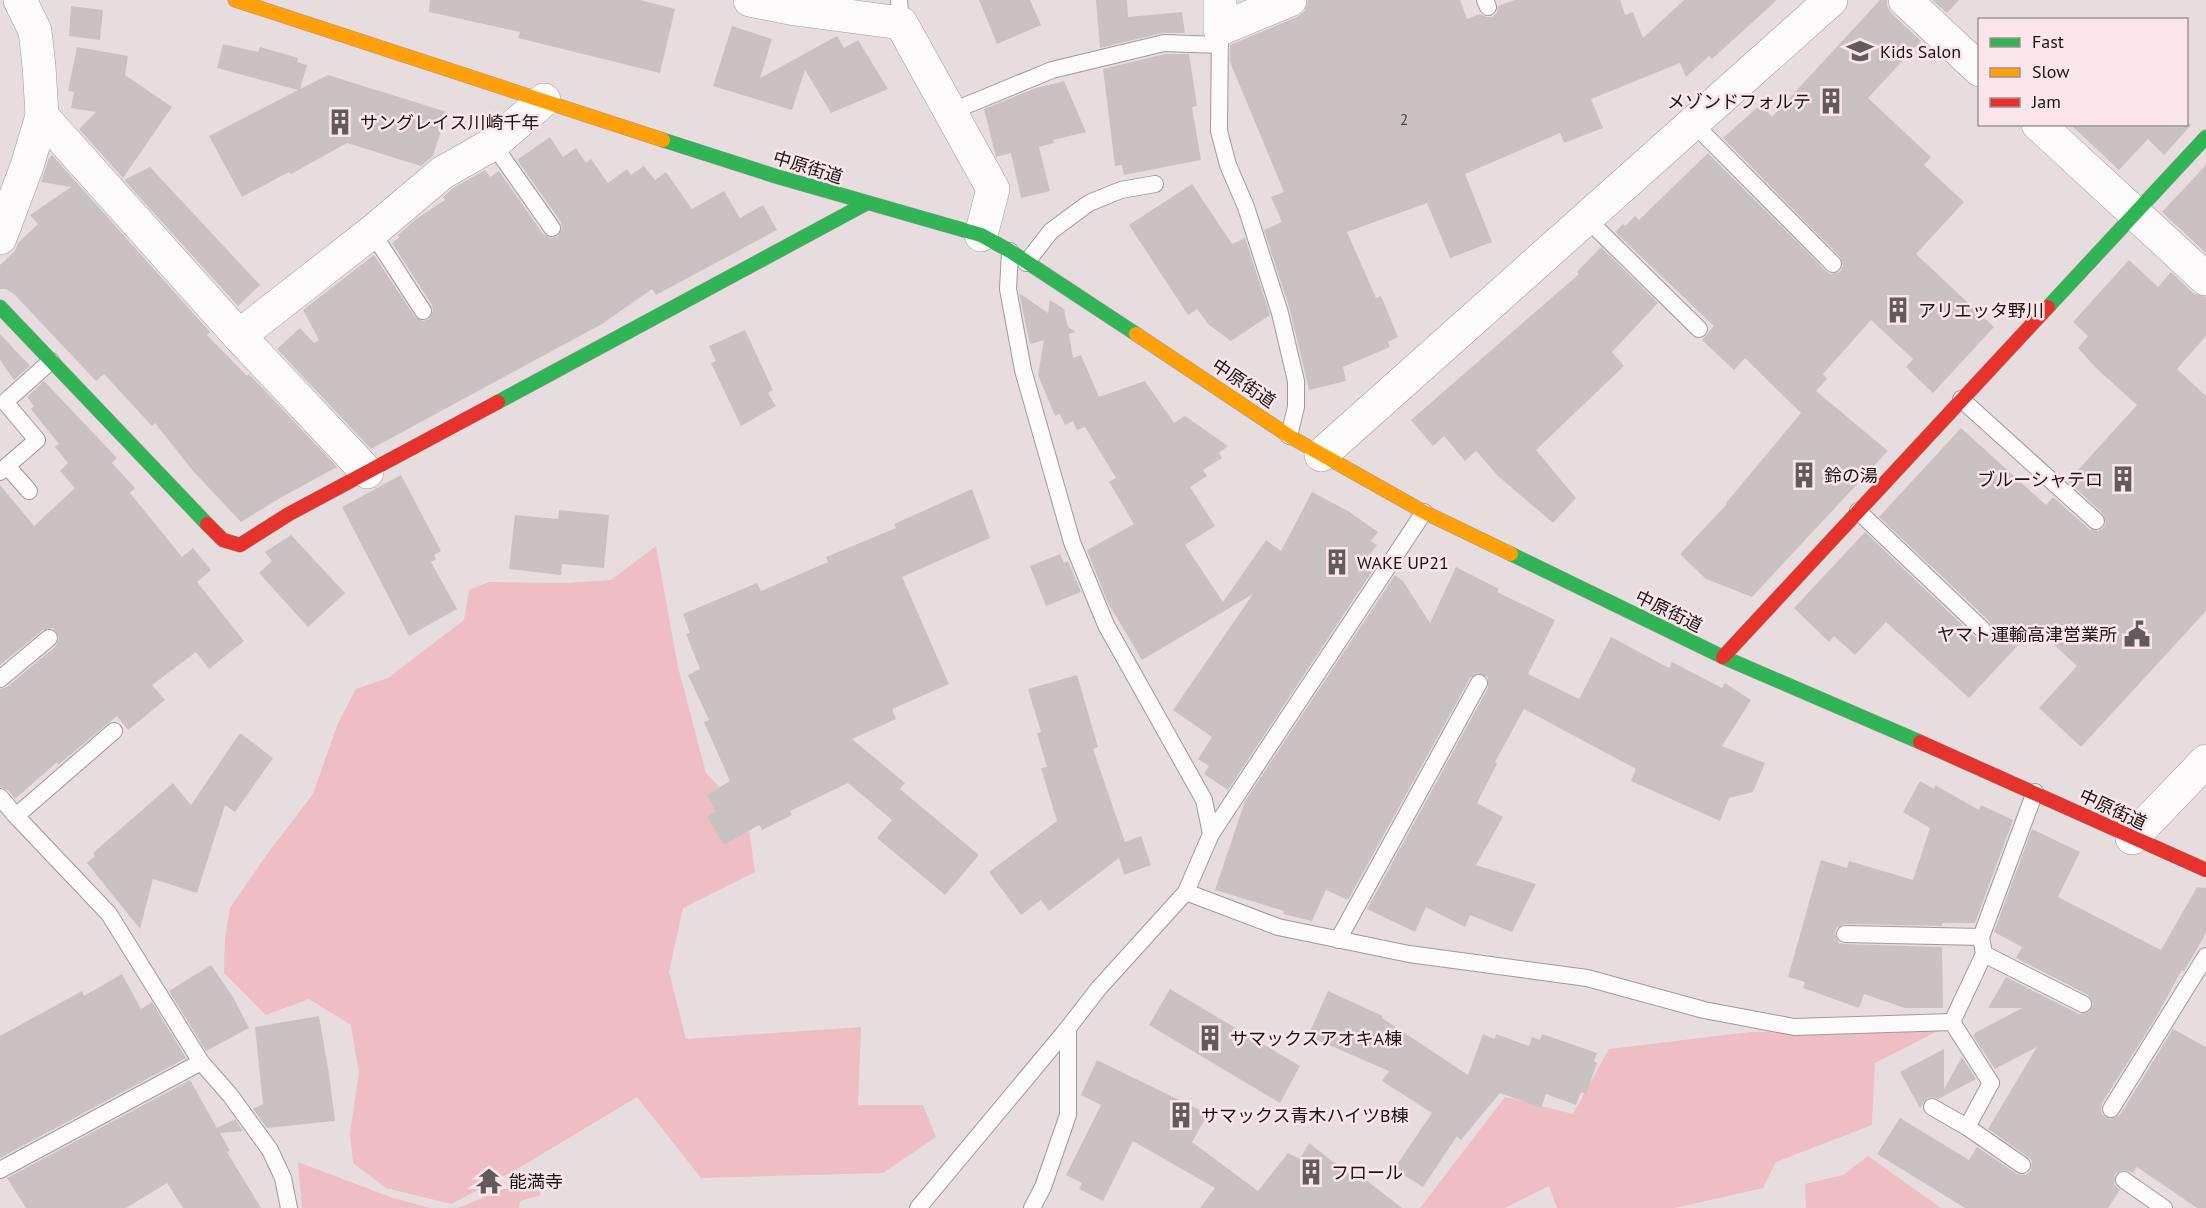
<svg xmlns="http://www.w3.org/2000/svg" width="2206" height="1208" font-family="'PT Sans','Noto Sans JP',sans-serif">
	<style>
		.green { fill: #efbdc4 }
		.building { fill: #cac2c2 }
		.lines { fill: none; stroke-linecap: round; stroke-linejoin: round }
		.lane-casing { stroke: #a1999a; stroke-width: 18 }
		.street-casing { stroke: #a1999a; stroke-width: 34 }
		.fast-casing { stroke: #a1999a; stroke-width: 15 }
		.slow-casing { stroke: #a1999a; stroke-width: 15 }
		.jam-casing { stroke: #a1999a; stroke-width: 15 }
		.lane { stroke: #fcfafa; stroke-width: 16 }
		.street { stroke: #fcfafa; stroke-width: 33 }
		.fast { stroke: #30b455; stroke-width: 14 }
		.slow { stroke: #ff9f0a; stroke-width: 14 }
		.jam { stroke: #e5322d; stroke-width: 14 }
		.labels { text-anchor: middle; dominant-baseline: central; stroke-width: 5; stroke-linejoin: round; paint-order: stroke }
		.number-label { font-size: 15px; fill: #474040 }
		.poi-label { font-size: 18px; fill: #1b1415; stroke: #fae6e8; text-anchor: start }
		.street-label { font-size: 18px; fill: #1b1415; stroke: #fae6e8 }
	</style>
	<rect width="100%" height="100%" fill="#e8ddde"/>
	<g class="green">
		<path d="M656 546 678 667 706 773 747 816 755 872 683 908 669 972 686 1039 861 1027 858 1105H923L936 1137 883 1173 701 1178 637 1097 514 1171 451 1204 386 1188 353 1163 350 1133 359 1073 351 1025 309 999 266 1015 224 973 225 939 230 908 265 857 313 794 338 723 356 689 388 678 464 620 469 590 489 582 566 583 611 580Z"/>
		<path d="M1942 1029 1875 1063 1872 1125 1776 1162 1763 1188 1675 1208H1557L1549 1186 1505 1208H1420L1505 1097 1573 1114 1609 1049 1750 1032Z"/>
		<path d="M1868 1156 1941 1208H1806L1805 1184 1843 1175Z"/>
		<path d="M298 1162 393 1198 430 1208H302Z"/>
		<path d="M534 1177 541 1195 520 1201 519 1208H458Z"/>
	</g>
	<g class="building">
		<path d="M430 0H640L675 9 660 73 518 38 520 32 429 12Z"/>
		<path d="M979 0H1030L1041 25 997 44Z"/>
		<path d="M1096 0H1127L1128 17 1182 12 1185 33H1162L1100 48Z"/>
		<path d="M1308 0H1460L1467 19 1480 14 1486 17H1492L1497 13 1498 6 1515 0H1620L1625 15 1633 12 1643 38 1684 0H1777L1712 59 1709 56 1686 77 1680 63 1591 99 1603 128 1564 143 1560 133 1465 174 1492 242 1450 258 1427 203 1347 232 1376 298 1381 296 1398 337 1388 342 1390 347 1343 367 1346 381 1309 390 1290 310 1264 230 1282 222 1271 197 1284 192 1230 62V45L1297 17 1305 11Z"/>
		<path d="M1880 0H1887V6L1892 14 1921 41 1868 98 1931 157 1924 165 1964 202 1916 254 1994 327 1933 393 1906 367 1913 359 1871 320 1823 374 1827 379 1816 391 1888 451 1752 597 1706 579 1680 554 1727 504 1726 503 1801 413 1745 358 1734 370 1702 340 1714 326 1615 232 1623 224 1625 226 1635 216 1639 220 1708 153 1826 271 1831 274 1840 272 1843 266 1840 257 1723 138 1761 104 1772 117Z"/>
		<path d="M1932 0H1959L1947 13Z"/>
		<path d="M71 6 103 10 100 40 69 36Z"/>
		<path d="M732 26 772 39 760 78 837 36 844 48 858 40 888 89 831 113 805 70 792 110 713 86Z"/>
		<path d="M223 44 258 52 260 47 298 58 297 62 307 65 300 89 328 75 447 112 433 156 421 166 347 143 291 174 289 172 242 197 209 136 298 90 217 68Z"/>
		<path d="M77 47 128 56 125 75 172 107 123 178 79 129 96 112 71 108 74 92 68 91Z"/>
		<path d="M1165 54H1189L1197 106 1192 107 1201 160 1124 175 1122 165 1115 166 1103 69Z"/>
		<path d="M1064 81 1086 132 1053 140 1054 143 1039 147 1050 191 1021 198 1011 153 996 157 984 109 1036 88Z"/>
		<path d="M2070 124H2192L2164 155 2148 139 2119 170Z"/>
		<path d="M550 137 563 157 576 148 586 163 591 159 608 183 627 169 631 175 644 166 655 180 666 172 692 209 724 191 740 218 763 205 777 230 656 295 652 289 602 324 371 449 277 349 300 328 314 343 319 340 303 310 374 255 415 317 423 321 429 319 433 311 432 305 392 243 400 237 398 235 416 219 445 200 443 197 453 188 485 170 490 177 499 171 543 234 552 238 558 236 562 228 561 222 517 160Z"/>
		<path d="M52 155 210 332 207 335 247 376 249 374 337 467 280 498 241 522 193 471 155 423 152 426 104 374 96 381 14 294 6 289H0V265L15 251 18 243 38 224 30 215 71 187 41 182 49 158Z"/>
		<path d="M2206 165V253L2162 212Z"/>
		<path d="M150 167 260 285 238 306 124 180Z"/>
		<path d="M1192 184 1232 244 1245 238 1270 315 1231 341 1208 324 1197 309 1188 315 1129 225Z"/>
		<path d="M1601 247 1658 303 1612 352 1624 366 1536 450 1576 498 1553 523 1498 476 1476 451 1465 461 1444 436 1433 446 1411 420 1579 274 1577 272Z"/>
		<path d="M2129 260 2158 287 2171 272 2193 293 2206 297V336L2177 369 2206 396V611L2081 747 2039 708 2077 666 2035 627 1969 698 1886 622 1855 655 1834 636 1829 642 1794 608 1865 532 1975 637 1984 639 1990 636 1992 627 1989 621 1879 517 1961 428 2046 505 2053 497 2089 529 2099 531 2103 528 2106 523 2103 514 2068 481 2137 405 2096 368 2078 348 2088 336 2073 322Z"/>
		<path d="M1019 293 1048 313 1050 300 1064 309 1068 327 1076 332 1069 334 1073 358 1081 355 1099 397 1145 381 1174 423 1185 416 1228 446 1219 453 1222 458 1203 470 1207 476 1190 487 1215 526 1185 545 1223 602 1266 540 1281 551 1312 492 1348 511 1378 532 1371 541 1377 545 1368 557 1377 564 1228 790 1204 774 1209 766 1198 759 1212 737 1173 710 1253 594 1142 660 1108 603 1087 550 1134 524 1109 482 1116 478 1085 427 1077 430 1073 421 1065 425 1060 414 1055 416 1038 375 1044 340 1030 344Z"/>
		<path d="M745 330 773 390 768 393 776 406 741 426 711 363 716 361 709 346Z"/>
		<path d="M0 334 30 366 14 380 0 360Z"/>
		<path d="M44 381 117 458 112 463 135 488 130 493 182 557 193 548 211 570 197 582 244 641 209 669 196 652 152 685 165 700 128 730 117 716 58 765 57 762 15 799 8 790 0 787V689L7 687 56 646 59 637 53 628 43 630 0 665V485L34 526 75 488 60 471 68 463 55 447 59 444 31 409 34 406 27 397Z"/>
		<path d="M401 475 441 551 434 555 436 559 431 562 457 609 409 636 342 507Z"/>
		<path d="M972 489 990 538 902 577 949 684 892 709 896 719 852 739 905 783 900 789 979 855 945 895 877 838 892 820 848 783 790 811 792 815 762 830 759 825 724 845 707 817 716 811 707 795 730 781 704 722 709 720 688 675 700 669 686 634 690 633 683 614 757 583 761 591 828 562 826 557 896 528 894 524Z"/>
		<path d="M559 510 609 515 604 568 562 564 561 575 509 569 515 515 558 519Z"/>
		<path d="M291 535 345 593 308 627 259 573 272 561 265 552Z"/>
		<path d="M1060 554 1064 563 1068 561 1081 592 1046 606 1030 566Z"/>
		<path d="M1456 567 1499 589 1497 592 1555 620 1528 674 1579 699 1611 637 1669 668 1672 662 1722 688 1725 683 1751 700 1722 746 1765 763 1753 792 1729 798 1720 821 1631 781 1636 769 1524 709 1495 762 1497 764 1477 803 1503 817 1476 865 1536 884 1512 932 1470 915 1465 927 1426 907 1415 932 1367 909 1488 688V677L1478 673 1470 678 1348 900 1326 890 1312 921 1283 914 1284 911 1215 890 1245 801 1395 575 1403 581 1430 623Z"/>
		<path d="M1077 675 1098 747 1093 749 1125 842 1141 836 1151 865 1124 875 1119 858 1049 911 1041 900 1021 915 989 872 1057 821 1041 768 1047 767 1037 733 1041 732 1028 689Z"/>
		<path d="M240 733 273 758 235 812 225 805 197 893 153 879 140 929 87 863 95 856 93 853 173 783 191 805Z"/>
		<path d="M1920 781 1934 789 1935 785 1979 810 1981 805 2013 820 1975 923H1942V926L1845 924 1836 928 1835 934 1839 943 1845 944 1942 947 1943 1008H1905L1864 994 1859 1008 1803 988 1805 982 1788 977 1821 860 1847 868 1849 861 1913 880 1930 828 1903 812Z"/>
		<path d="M2032 829 2080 852 2058 897 2161 950 2197 887 2206 888V933L2184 971 2182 970 2155 1019 2102 1103 2101 1109 2102 1114 2110 1119 2120 1115 2173 1029 2206 1047V1208H2197L2137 1167 2133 1173 2124 1170 2115 1174 2114 1184 2120 1190 2108 1208H1965L1877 1154 1900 1118 1969 1160 1977 1147 2017 1174 2026 1175 2031 1170 2032 1161 2028 1157 1988 1129 2037 1047 1995 1069 1973 1036 1975 1033 2022 1008H1988L2006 977 2079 1014 2089 1012 2093 1004 2088 995 2016 958 2022 947 1994 932Z"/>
		<path d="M211 965 233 997 249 1028 206 1051 169 991Z"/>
		<path d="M122 974 141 1009 152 1002 186 1058 0 1158V1036L82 991 84 996Z"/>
		<path d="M1170 989 1300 1066 1280 1103 1149 1025Z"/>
		<path d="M1328 991 1383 1016 1382 1018 1468 1075 1483 1034 1495 1039 1496 1034 1529 1046 1532 1037 1540 1040 1542 1034 1597 1053 1594 1061 1597 1063 1586 1094 1581 1092 1576 1105 1546 1094 1541 1108 1500 1093 1461 1140 1457 1136 1423 1187 1394 1169 1432 1113 1382 1081 1389 1071 1308 1036Z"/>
		<path d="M319 1016 329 1074 335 1121 267 1128 253 1109 263 1104 255 1027Z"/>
		<path d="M1944 1049V1089L1962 1057 1976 1079 1938 1099 1933 1097 1927 1098 1920 1108 1900 1072Z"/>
		<path d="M1097 1060 1208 1114 1192 1142 1258 1191 1288 1153 1300 1159 1309 1143 1354 1178 1357 1173 1402 1208H1200L1215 1188 1133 1141 1103 1201 1079 1189 1082 1183 1066 1175 1101 1105 1081 1095Z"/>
		<path d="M190 1080 217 1128 235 1119 243 1131 220 1133 230 1151 227 1152 261 1208H183L167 1183 126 1208H26L7 1178Z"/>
	</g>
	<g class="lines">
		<g class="lane-casing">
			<g id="lane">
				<path d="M899 0 901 23"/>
				<path d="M1485 0 1488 7"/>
				<path d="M1220 29 1219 131 1228 165 1246 207 1280 313 1296 381V407L1289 436"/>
				<path d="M950 112 1052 70 1164 43 1220 45"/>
				<path d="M1693 123 1833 264"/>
				<path d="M493 144 552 228"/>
				<path d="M1586 218 1699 329"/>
				<path d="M372 232 423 311"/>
				<path d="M1010 251 1008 289 1023 370 1072 542 1106 625 1204 800 1211 834"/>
				<path d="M1026 263 1051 231 1089 203 1121 190 1155 184"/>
				<path d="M1961 399 2096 521"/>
				<path d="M7 466 29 491"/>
				<path d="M0 472 37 440 5 402 51 361"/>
				<path d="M1858 511 1982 629"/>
				<path d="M0 679 49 638"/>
				<path d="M0 797 16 816 109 914 201 1062 230 1095 270 1150 283 1178 289 1208"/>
				<path d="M16 816 114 731"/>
				<path d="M1186 892 1278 927 1409 954 1587 978 1704 1010 1794 1027 1952 1022"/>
				<path d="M1845 934 1981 937"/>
				<path d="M1338 940 1479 683"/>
				<path d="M1984 954 2083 1004"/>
				<path d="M1952 1022 1984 954 1981 937 2035 792"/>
				<path d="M1952 1022 1991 1083 1967 1127"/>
				<path d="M1932 1107 1967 1127 2022 1165"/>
				<path d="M2111 1109 2206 956"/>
				<path d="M0 1170 201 1062"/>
				<path d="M2124 1180 2164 1208"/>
				<path d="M918 1208 1068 1028"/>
				<path d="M1032 1208 1043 1187 1068 1115V1028L1099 988 1186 892 1211 834 1424 512"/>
			</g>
		</g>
		<g class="street-casing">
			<g id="street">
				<path d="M750 0 795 9 901 23 993 189 981 235"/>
				<path d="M1220 0V29L1290 0"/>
				<path d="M1905 0 1980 70"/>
				<path d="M42 116 239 336 367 472"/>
				<path d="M2038 124 2206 279"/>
				<path d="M0 238 27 166 42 116 39 66 35 31 20 0"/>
				<path d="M239 336 372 232 442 173 493 144 544 100"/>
				<path d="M1321 455 1831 0"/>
				<path d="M2132 838 2206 761"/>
			</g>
		</g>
		<g class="fast-casing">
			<g id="fast">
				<path d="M663 140 775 176 981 235 1010 251 1136 334"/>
				<path d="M0 307 207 524"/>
				<path d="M2048 307 2206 137"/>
				<path d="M498 402 867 203"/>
				<path d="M1511 554 1723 657 1920 742"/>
			</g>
		</g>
		<g class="slow-casing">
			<g id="slow">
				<path d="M235 0 663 140"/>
				<path d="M1136 334 1289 436 1424 512 1511 554"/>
			</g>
		</g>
		<g class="jam-casing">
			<g id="jam">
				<path d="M207 524 223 540 240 545 289 514 498 402"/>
				<path d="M1723 657 2048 307"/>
				<path d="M1920 742 2206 870"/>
			</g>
		</g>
		<use href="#lane" class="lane"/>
		<use href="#street" class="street"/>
		<use href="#fast" class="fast"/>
		<use href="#slow" class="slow"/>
		<use href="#jam" class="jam"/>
	</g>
	<defs>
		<g id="school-bare" transform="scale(2.07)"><path d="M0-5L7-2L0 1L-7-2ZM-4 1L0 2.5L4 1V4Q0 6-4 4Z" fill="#635a5b" stroke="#fae6e8" stroke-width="2.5" paint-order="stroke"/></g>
		<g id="building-bare" transform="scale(2.07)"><path d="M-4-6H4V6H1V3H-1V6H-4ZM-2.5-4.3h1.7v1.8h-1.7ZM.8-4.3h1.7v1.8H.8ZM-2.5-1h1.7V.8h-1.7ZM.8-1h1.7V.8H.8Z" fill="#635a5b" stroke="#fae6e8" stroke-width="2.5" paint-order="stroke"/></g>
		<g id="civic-bare" transform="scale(2.07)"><path d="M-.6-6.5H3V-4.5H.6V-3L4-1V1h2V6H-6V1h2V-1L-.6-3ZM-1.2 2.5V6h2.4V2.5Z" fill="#635a5b" stroke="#fae6e8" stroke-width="2.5" paint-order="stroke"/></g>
		<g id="temple-bare" transform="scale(2.07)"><path d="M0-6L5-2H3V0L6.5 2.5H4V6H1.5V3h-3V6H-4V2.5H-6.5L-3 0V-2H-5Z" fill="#635a5b" stroke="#fae6e8" stroke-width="2.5" paint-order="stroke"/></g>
	</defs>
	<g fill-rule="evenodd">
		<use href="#school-bare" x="1860" y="51"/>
		<use href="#building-bare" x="1831" y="101"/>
		<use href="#building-bare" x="340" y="122"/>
		<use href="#building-bare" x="1898" y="310"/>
		<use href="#building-bare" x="1804" y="475"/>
		<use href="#building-bare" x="2123" y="479"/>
		<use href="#building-bare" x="1337" y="562"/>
		<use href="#civic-bare" x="2137" y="634"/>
		<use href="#building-bare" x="1210" y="1038"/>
		<use href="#building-bare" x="1181" y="1115"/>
		<use href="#building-bare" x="1311" y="1172"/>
		<use href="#temple-bare" x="489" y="1181"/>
	</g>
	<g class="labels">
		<g class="number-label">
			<text x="1404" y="119">2</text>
		</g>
		<g class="poi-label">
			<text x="1880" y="51">Kids Salon</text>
			<text x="1811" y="101" text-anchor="end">メゾンドフォルテ</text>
			<text x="360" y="122">サングレイス川崎千年</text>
			<text x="1918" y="310">アリエッタ野川</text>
			<text x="1824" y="475">鈴の湯</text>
			<text x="2103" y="479" text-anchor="end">ブルーシャテロ</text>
			<text x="1357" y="562">WAKE UP21</text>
			<text x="2117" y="634" text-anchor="end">ヤマト運輸高津営業所</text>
			<text x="1230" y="1038">サマックスアオキA棟</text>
			<text x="1201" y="1115">サマックス青木ハイツB棟</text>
			<text x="1331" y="1172">フロール</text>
			<text x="509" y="1181">能満寺</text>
		</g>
		<g class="street-label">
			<text transform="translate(808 167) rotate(17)">中原街道</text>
			<text transform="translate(1244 383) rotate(34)">中原街道</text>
			<text transform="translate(1669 611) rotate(26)">中原街道</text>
			<text transform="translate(2113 809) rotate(25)">中原街道</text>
		</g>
	</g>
	<rect x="1978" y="18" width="210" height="108" fill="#fae6e8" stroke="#a19294" stroke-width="1.5"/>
	<rect x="1990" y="38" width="30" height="9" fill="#30b455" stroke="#a19294" stroke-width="1.5"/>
	<text x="2032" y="48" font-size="18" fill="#1b1415">Fast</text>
	<rect x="1990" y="68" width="30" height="9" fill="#ff9f0a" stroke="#a19294" stroke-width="1.5"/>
	<text x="2032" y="78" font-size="18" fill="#1b1415">Slow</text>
	<rect x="1990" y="98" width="30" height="9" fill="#e5322d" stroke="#a19294" stroke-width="1.5"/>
	<text x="2032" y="108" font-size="18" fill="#1b1415">Jam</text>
</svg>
